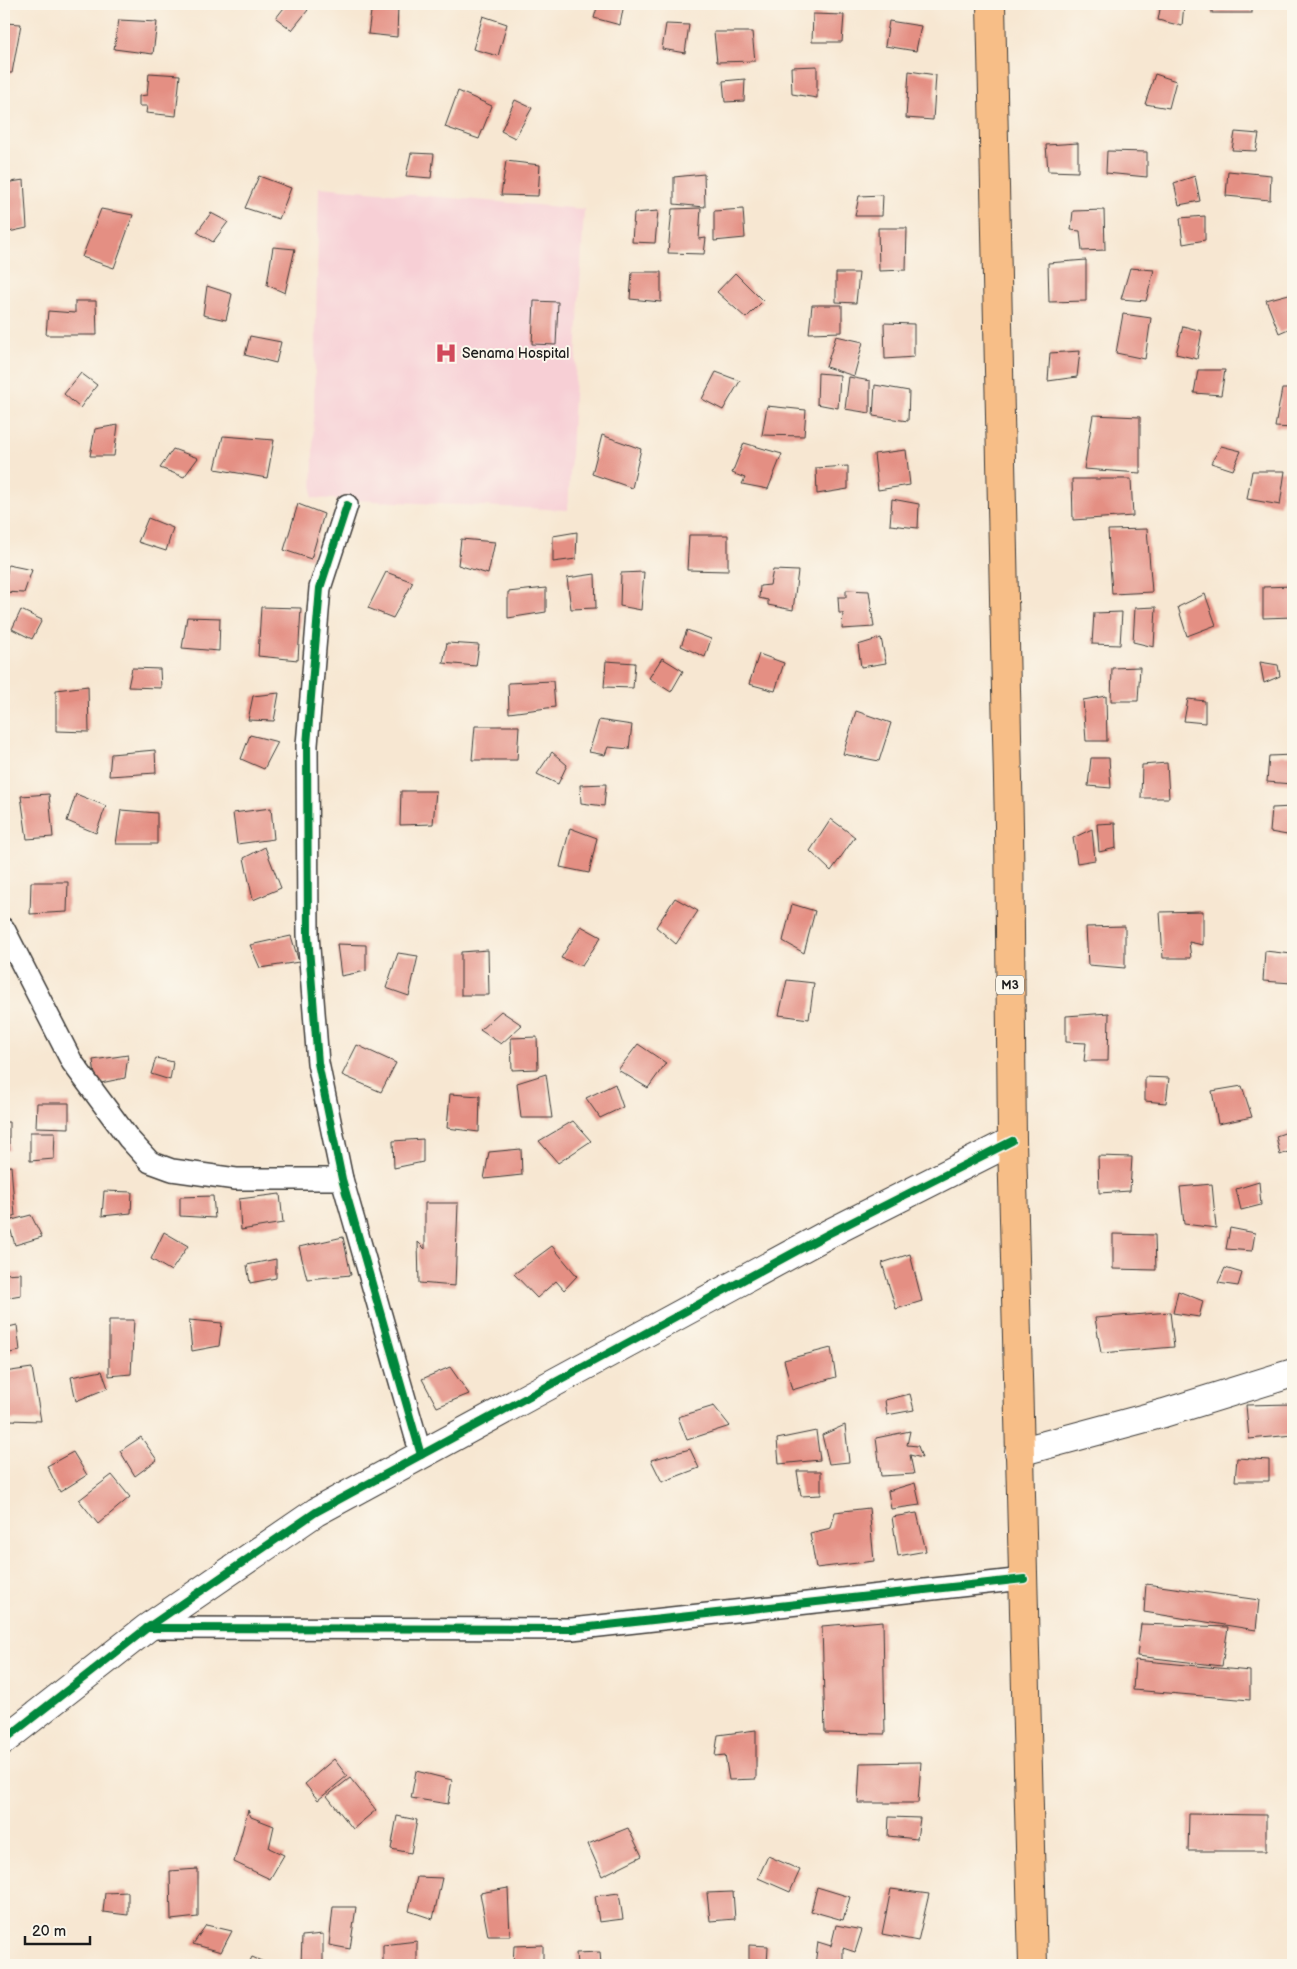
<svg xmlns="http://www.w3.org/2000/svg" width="1297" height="1969" font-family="'Balsamiq Sans',sans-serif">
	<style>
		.built { fill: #f7cfd5 }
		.building { fill: #e48f83 }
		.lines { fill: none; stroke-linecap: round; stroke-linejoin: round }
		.minor-casing { stroke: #3d3a37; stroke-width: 24 }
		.tertiary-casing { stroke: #3d3a37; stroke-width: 30 }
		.primary-casing { stroke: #3d3a37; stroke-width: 30 }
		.minor { stroke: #fff; stroke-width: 21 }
		.tertiary { stroke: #fff; stroke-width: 28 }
		.primary { stroke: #f7be87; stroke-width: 28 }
		.cycleway-casing { stroke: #fbf7ec; stroke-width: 11 }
		.cycleway { stroke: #00873e; stroke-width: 8 }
		.labels { text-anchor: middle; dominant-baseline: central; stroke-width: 4; stroke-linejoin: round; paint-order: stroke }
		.shield { fill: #fbf7ec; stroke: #5f5e5a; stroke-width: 1 }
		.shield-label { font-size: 12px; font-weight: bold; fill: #1c1c1c }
		.poi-label { font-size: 14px; fill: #1c1c1c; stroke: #fbf7ec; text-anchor: start }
	</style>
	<rect width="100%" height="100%" fill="#fbf7ec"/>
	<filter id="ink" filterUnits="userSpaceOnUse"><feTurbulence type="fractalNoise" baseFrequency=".02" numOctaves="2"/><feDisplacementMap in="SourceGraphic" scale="10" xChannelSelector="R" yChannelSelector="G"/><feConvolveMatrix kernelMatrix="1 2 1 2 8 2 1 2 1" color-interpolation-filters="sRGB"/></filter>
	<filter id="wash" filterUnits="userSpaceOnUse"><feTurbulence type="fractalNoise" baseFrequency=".0096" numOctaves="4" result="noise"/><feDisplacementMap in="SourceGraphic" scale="20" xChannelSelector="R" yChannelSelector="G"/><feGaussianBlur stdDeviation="1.12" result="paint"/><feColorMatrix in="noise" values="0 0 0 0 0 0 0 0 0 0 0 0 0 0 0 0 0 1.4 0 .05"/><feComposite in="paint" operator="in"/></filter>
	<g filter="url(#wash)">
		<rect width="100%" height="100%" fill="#f7e7d2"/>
		<path class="built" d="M319 187 584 209 568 510 312 498Z"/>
		<g id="blocks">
			<g class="building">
				<path d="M287 4H301L308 10 292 30 276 18Z"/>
				<path d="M372 4H398L397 37 368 34Z"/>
				<path d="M598 4H624L620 25 594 18Z"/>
				<path d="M1161 4H1184L1182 26 1158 20Z"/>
				<rect x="1212" y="4" width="40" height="9"/>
				<path d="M813 14 844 15 842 42H812Z"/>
				<path d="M483 16 507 24 498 56 473 49Z"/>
				<path d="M119 20 157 22 153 54 114 49Z"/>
				<path d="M889 21 921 26 916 51 885 46Z"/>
				<path d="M4 23 21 24 12 73H4Z"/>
				<path d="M666 24 689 25 685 53 662 49Z"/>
				<path d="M714 32H752L755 61 717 62Z"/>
				<path d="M817 66V98L792 94 791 67Z"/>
				<path d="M909 71 936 75 933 120 906 118Z"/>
				<path d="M149 73 180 75 176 116 146 113 147 106H139V96L147 95Z"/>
				<path d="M1155 74 1176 81 1169 108 1145 104Z"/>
				<path d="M745 79 744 101 725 102 723 81Z"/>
				<path d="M458 91 492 106 479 139 445 127Z"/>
				<path d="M515 100 532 108 515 138 501 131Z"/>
				<path d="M1235 132 1259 134 1256 151 1232 150Z"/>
				<path d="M1078 143V172L1048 171 1046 145Z"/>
				<path d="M1107 151 1147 152V177L1106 173Z"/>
				<path d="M411 153 434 154 431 178 406 176Z"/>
				<path d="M506 161 540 165 538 196 501 195Z"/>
				<path d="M1228 171 1271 175 1270 200 1226 196Z"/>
				<path d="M704 174 705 207 674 204V177Z"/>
				<path d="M259 176 291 188 279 219 245 208Z"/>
				<path d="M1195 176 1200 201 1179 205 1174 183Z"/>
				<path d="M24 180 27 228 4 233V183Z"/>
				<path d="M883 195 882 216H855L859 196Z"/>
				<path d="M701 208 699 239 706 238 704 254 668 253 672 209Z"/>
				<path d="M101 209 133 215 114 268 82 257Z"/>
				<path d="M743 209 745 238 714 241V211Z"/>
				<path d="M1104 210 1105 250 1082 251 1080 231 1071 230 1073 211Z"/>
				<path d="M658 211 655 243 632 242 634 213Z"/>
				<path d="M211 213 228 222 213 242 197 232Z"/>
				<path d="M1205 216V240L1183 244 1180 218Z"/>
				<path d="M878 228H907L906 270 879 271Z"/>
				<path d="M273 247 295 249 285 293 267 285Z"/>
				<path d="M1086 260V301L1049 302 1048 263Z"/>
				<path d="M1130 268 1154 270 1146 301 1121 299Z"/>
				<path d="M632 272H661V302L630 299Z"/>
				<path d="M735 273 763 301 746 318 717 292Z"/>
				<path d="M836 273H859L856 303 836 302Z"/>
				<path d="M207 286 232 294 226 320 203 315Z"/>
				<path d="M1293 293V327L1279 333 1266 300Z"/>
				<path d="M75 301H96L97 335H46L48 311 75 313Z"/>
				<path d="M534 301 558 302 556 345 532 344Z"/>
				<path d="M812 305H842V332L809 333Z"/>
				<path d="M1123 314 1151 318 1145 359 1116 353Z"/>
				<path d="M884 323 914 324V357L885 359Z"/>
				<path d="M1183 326 1202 331 1197 359 1176 354Z"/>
				<path d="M250 336 281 342 276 363 245 355Z"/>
				<path d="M836 336 863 342 854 376 826 367Z"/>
				<path d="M1080 351 1077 377 1048 381 1050 353Z"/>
				<path d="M1198 370H1225L1221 395 1194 393Z"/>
				<path d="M716 372 740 381 723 410 702 399Z"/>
				<path d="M81 373 97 385 80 408 64 394Z"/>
				<path d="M818 373 840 375 838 408 817 404Z"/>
				<path d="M849 377 870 381V413L845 409Z"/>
				<path d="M875 385 909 391 908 421 873 416Z"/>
				<path d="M1282 389H1293V428L1275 427Z"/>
				<path d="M767 406 806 410 804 436 762 435Z"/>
				<path d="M1093 415 1140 417V473L1084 469Z"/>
				<path d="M118 425 114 456H90L95 429Z"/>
				<path d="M602 435 641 449 632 488 592 474Z"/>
				<path d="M223 436 274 440 267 478 215 469Z"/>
				<path d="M744 443 782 454 768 489 742 484 745 478 732 473Z"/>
				<path d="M1221 446 1241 451 1233 470 1211 463Z"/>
				<path d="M173 449 198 458 184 477 160 468Z"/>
				<path d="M906 450 910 485 878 490 874 454Z"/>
				<path d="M848 466V489L817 494 816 468Z"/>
				<path d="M1252 471H1285L1280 505 1247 499Z"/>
				<path d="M1072 479H1131L1133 516 1073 520Z"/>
				<path d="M892 499 919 504 918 528 890 525Z"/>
				<path d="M298 504 324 514 311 559 284 550Z"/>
				<path d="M148 518 173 528 166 551 138 542Z"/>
				<path d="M1147 529 1152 592 1112 594 1108 530Z"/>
				<path d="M577 532 576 559 553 562V536Z"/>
				<path d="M689 535H728V571L687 570Z"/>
				<path d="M461 539 495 542 488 574 458 565Z"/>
				<path d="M8 565 32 570 24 593 4 592Z"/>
				<path d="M773 570 798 571 793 610 768 605V600L759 598 760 586 770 585Z"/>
				<path d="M386 572 413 582 393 618 368 608Z"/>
				<path d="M644 572 641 610 620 606 621 573Z"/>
				<path d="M595 574 596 608 571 609 567 578Z"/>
				<path d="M1293 586V617L1263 618V587Z"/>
				<path d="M546 588V612L508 618V592Z"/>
				<path d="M846 590 869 591 874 627 842 629 843 613H839L838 597H846Z"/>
				<path d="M1205 594 1216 625 1187 636 1178 607Z"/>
				<path d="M261 607 301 608 298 660 258 656Z"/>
				<path d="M1156 607 1154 647 1133 642 1135 608Z"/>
				<path d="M21 610 42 620 32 639 12 629Z"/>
				<path d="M1122 612 1120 645 1092 644 1094 613Z"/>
				<path d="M187 617 220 618 219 651 182 648Z"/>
				<path d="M687 630 711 639 705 657 681 646Z"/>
				<path d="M881 638 886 663 861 667 858 645Z"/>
				<path d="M447 643 479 645 476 666 443 663Z"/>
				<path d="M759 654 784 663 775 691 749 684Z"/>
				<path d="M662 658 683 671 671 692 649 678Z"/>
				<path d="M606 661 635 663 633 688 604 687Z"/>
				<path d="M1260 662 1278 665 1280 676 1264 683Z"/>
				<path d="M1140 667 1138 701H1111L1112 668Z"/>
				<path d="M132 668 160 669 161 688 128 687Z"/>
				<path d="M553 681 555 707 509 713 508 683Z"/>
				<path d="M88 686 89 732 56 731V690Z"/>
				<path d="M279 693 274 721 248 720 253 696Z"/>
				<path d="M1106 696 1107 741H1086L1083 700Z"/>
				<path d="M1188 699 1205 701V723L1184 721Z"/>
				<path d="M856 711 891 723 879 761 843 754Z"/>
				<path d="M599 720 632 725 629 749 608 747 605 755 589 752Z"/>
				<path d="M475 726H519L517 760H472Z"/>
				<path d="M250 735 278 742 264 769 241 759Z"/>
				<path d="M155 750 156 773 109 776 111 754Z"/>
				<path d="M552 752 567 765 558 784 537 774Z"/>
				<path d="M1293 755 1292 784 1267 782 1269 756Z"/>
				<path d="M1091 758H1109L1111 788 1088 786Z"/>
				<path d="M1167 763 1169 798H1141L1142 765Z"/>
				<path d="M606 784 604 806 581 803 580 785Z"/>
				<path d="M401 791H436L433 824 400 825Z"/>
				<path d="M49 794 53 837 27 839 21 796Z"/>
				<path d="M76 794 106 806 96 833 67 821Z"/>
				<path d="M1293 807V836L1270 832 1272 808Z"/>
				<path d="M271 808 274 839 237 844 233 813Z"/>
				<path d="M121 810 157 813V844H116Z"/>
				<path d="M831 819 855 837 831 871 810 851Z"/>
				<path d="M1115 823 1116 848 1099 852 1097 824Z"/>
				<path d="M570 828 597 838 589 873 560 867Z"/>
				<path d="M1092 829 1095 860 1077 863 1073 838Z"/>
				<path d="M265 847 281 888 253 900 244 858Z"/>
				<path d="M31 882H68L67 912 30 914Z"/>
				<path d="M675 898 698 911 676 944 656 927Z"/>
				<path d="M792 904 815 911 804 953 783 941Z"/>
				<path d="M1203 911V945L1189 942 1191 958H1163L1160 912Z"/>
				<path d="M581 926 601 937 582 966 561 958Z"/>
				<path d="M1125 926V968L1088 965 1086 927Z"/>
				<path d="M291 936 299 962 260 968 250 945Z"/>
				<path d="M337 944 366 945V971L341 976Z"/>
				<path d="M488 950 489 995H461V952Z"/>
				<path d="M1265 951 1292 954V983L1263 981Z"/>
				<path d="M398 953 418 956 409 996 386 988Z"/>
				<path d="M787 980 814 983 809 1019 779 1015Z"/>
				<path d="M501 1011 522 1025 501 1044 480 1030Z"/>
				<path d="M1109 1013 1108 1061H1084L1086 1043 1066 1042V1016Z"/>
				<path d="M537 1037 538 1069 512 1070 511 1038Z"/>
				<path d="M638 1044 666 1063 648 1088 618 1070Z"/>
				<path d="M357 1045 396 1063 381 1092 342 1075Z"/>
				<path d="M128 1055 125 1078 96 1084 93 1060Z"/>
				<path d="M156 1058 173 1062 170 1080 151 1074Z"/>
				<path d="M546 1074 552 1118H521L517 1083Z"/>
				<path d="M1145 1077 1169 1078 1166 1103 1145 1101Z"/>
				<path d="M615 1084 623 1107 600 1118 586 1098Z"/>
				<path d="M1242 1086 1252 1117 1218 1124 1212 1091Z"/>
				<path d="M450 1094 480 1096 479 1132 447 1128Z"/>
				<path d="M37 1103H69V1128L36 1127Z"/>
				<path d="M573 1121 591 1141 558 1163 539 1141Z"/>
				<path d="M4 1122H9V1150L4 1151Z"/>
				<path d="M1293 1130V1150L1280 1155 1276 1136Z"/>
				<path d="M30 1132H55L54 1159 30 1161Z"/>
				<path d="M423 1139V1162L394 1168 393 1141Z"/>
				<path d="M521 1149 522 1175 484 1179 489 1152Z"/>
				<path d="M1098 1156 1132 1157 1130 1191 1099 1193Z"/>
				<path d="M11 1166 15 1216 4 1217V1167Z"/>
				<path d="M1259 1182 1261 1205 1241 1210 1236 1189Z"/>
				<path d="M1212 1184 1216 1228 1184 1224 1180 1187Z"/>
				<path d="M104 1191 132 1192 131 1213 102 1216Z"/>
				<path d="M280 1194 283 1223 241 1230 239 1199Z"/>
				<path d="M213 1196 215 1218 180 1216V1197Z"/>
				<path d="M425 1203H458L455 1286 419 1283 418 1242 425 1249Z"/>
				<path d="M31 1215 42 1237 15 1245 8 1221Z"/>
				<path d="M1230 1228 1255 1233 1252 1251 1226 1249Z"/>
				<path d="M164 1232 188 1246 171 1271 151 1259Z"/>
				<path d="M1113 1234 1155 1235 1156 1270 1113 1269Z"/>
				<path d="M343 1237 351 1275 307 1279 299 1247Z"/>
				<path d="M552 1246 577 1276 564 1290 556 1281 537 1298 514 1274Z"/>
				<path d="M910 1254 922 1301 896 1309 882 1263Z"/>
				<path d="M276 1259V1278L250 1283 247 1265Z"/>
				<path d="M1225 1268 1242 1273 1238 1286 1218 1283Z"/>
				<path d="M21 1273V1295L4 1298V1274Z"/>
				<path d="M1178 1291 1203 1301 1199 1317 1173 1313Z"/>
				<path d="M1170 1312 1174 1347 1101 1353 1095 1318Z"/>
				<path d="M109 1320H134L131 1374 109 1376Z"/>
				<path d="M189 1320 222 1323 219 1346 192 1351Z"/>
				<path d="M17 1325 20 1351 4 1354V1328Z"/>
				<path d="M831 1348 836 1377 792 1390 784 1360Z"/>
				<path d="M450 1367 469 1394 437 1407 422 1379Z"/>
				<path d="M32 1368 41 1421 9 1420 4 1372Z"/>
				<path d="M102 1371 108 1388 76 1401 71 1377Z"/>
				<path d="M910 1394 914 1410 887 1415 885 1400Z"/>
				<path d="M1293 1404V1435L1249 1439 1246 1405Z"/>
				<path d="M714 1406 730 1426 687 1440 678 1417Z"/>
				<path d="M845 1425 849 1462 829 1464 822 1435Z"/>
				<path d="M816 1431 820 1460 779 1464 777 1439Z"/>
				<path d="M910 1431 907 1445 918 1446 922 1458 910 1455 914 1474 881 1476 876 1438Z"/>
				<path d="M141 1437 157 1460 135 1476 120 1451Z"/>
				<path d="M690 1449 699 1468 662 1482 651 1460Z"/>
				<path d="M73 1452 87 1475 60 1492 47 1466Z"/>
				<path d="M1237 1458 1269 1460V1481H1235Z"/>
				<path d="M797 1471H821V1495L801 1496Z"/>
				<path d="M112 1475 130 1497 98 1524 79 1500Z"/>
				<path d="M915 1483 920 1505 891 1509 888 1491Z"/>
				<path d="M869 1508 874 1561 816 1568 810 1533 831 1528 835 1512Z"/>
				<path d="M917 1513 926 1551 898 1556 892 1517Z"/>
				<path d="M1146 1584 1259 1600 1256 1630 1144 1612Z"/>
				<path d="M883 1621 885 1734 825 1733 822 1626Z"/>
				<path d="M1141 1624 1228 1627 1222 1666 1137 1656Z"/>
				<path d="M1135 1660 1250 1671V1700L1133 1690Z"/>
				<path d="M756 1730V1779L729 1780 725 1755 715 1756 718 1735Z"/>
				<path d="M334 1759 347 1776 318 1800 305 1784Z"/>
				<path d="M921 1762 918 1803H858L860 1763Z"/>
				<path d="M416 1771 452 1780 448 1804 411 1798Z"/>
				<path d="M350 1778 376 1810 353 1829 327 1796Z"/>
				<path d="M248 1810 251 1817 274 1826 269 1848 284 1855 270 1879 234 1862Z"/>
				<path d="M1189 1814 1266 1815V1851H1188Z"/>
				<path d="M397 1816 417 1820 411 1853 391 1849Z"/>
				<path d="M889 1817 920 1818 917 1839 888 1836Z"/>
				<path d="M628 1828 642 1856 602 1876 588 1844Z"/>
				<path d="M768 1856 800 1870 790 1892 758 1878Z"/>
				<path d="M198 1869V1917L171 1920 170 1871Z"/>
				<path d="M417 1877 442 1878 433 1919 409 1911Z"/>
				<path d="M817 1887 850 1897 843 1920 811 1911Z"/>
				<path d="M508 1888 510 1936H488L480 1893Z"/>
				<path d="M891 1889 929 1894 918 1941 882 1934Z"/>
				<path d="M128 1892V1915L103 1912 105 1893Z"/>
				<path d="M733 1892 735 1919 710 1921 707 1893Z"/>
				<path d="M619 1893 623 1919 599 1922 595 1896Z"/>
				<path d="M333 1907H356L350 1949 329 1945Z"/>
				<path d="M206 1925 232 1931 221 1952 193 1944Z"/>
				<path d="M836 1925 862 1930 855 1952 843 1948V1965H815L818 1942 831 1946Z"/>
				<path d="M323 1934V1965H301L302 1936Z"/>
				<path d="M417 1941V1965H383V1945Z"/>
				<path d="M543 1945V1965H513L514 1946Z"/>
				<path d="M749 1945 768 1946 767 1965H749Z"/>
				<path d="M600 1952 601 1965H577L576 1953Z"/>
				<path d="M252 1957 271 1965H248Z"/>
			</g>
		</g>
	</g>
	<g filter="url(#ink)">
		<use href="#blocks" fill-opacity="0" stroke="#3d3a37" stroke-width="1"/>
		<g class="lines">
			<g class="minor-casing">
				<g id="minor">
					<path d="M347 505 320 588 307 745 308 935 318 1063 342 1179 421 1455"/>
					<path d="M4 929 72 1062 129 1139 150 1162 172 1170 236 1179H342"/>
					<path d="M147 1628 572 1629 1024 1579"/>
				</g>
			</g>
			<g class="tertiary-casing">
				<g id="tertiary">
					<path d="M1019 1452 1164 1413 1293 1373"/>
					<path d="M4 1740 147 1628 316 1512 828 1234 1012 1141"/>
				</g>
			</g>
			<g class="primary-casing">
				<path id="primary" d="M991 4 1009 826 1012 1141 1033 1965"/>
			</g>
			<use href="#minor" class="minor"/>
			<use href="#tertiary" class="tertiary"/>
			<use href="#primary" class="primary"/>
			<g class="cycleway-casing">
				<g id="cycleway">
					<path d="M347 505 320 588 307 745 308 935 318 1063 342 1179 421 1455"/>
					<path d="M147 1628 572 1629 1024 1579"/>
					<path d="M4 1740 147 1628 316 1512 828 1234 1012 1141"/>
				</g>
			</g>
			<use href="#cycleway" class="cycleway"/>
		</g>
	</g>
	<defs>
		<g id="hospital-bare" transform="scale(1.725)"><path d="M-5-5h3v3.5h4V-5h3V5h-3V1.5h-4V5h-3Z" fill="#d1495b" stroke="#fbf7ec" stroke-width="2.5" paint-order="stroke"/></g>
	</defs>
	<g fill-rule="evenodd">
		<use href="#hospital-bare" x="446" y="353"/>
	</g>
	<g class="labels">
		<rect class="shield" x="996" y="975.5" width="28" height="19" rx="4"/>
		<g class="shield-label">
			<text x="1010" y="985">M3</text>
		</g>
		<g class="poi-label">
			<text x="462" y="353">Senama Hospital</text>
		</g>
	</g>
	<rect width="1297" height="1969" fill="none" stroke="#fbf7ec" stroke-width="20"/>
	<path d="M25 1936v8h65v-8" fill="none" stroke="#1c1c1c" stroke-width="2.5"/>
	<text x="32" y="1936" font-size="15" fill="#1c1c1c" stroke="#fbf7ec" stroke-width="4" paint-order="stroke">20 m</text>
</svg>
